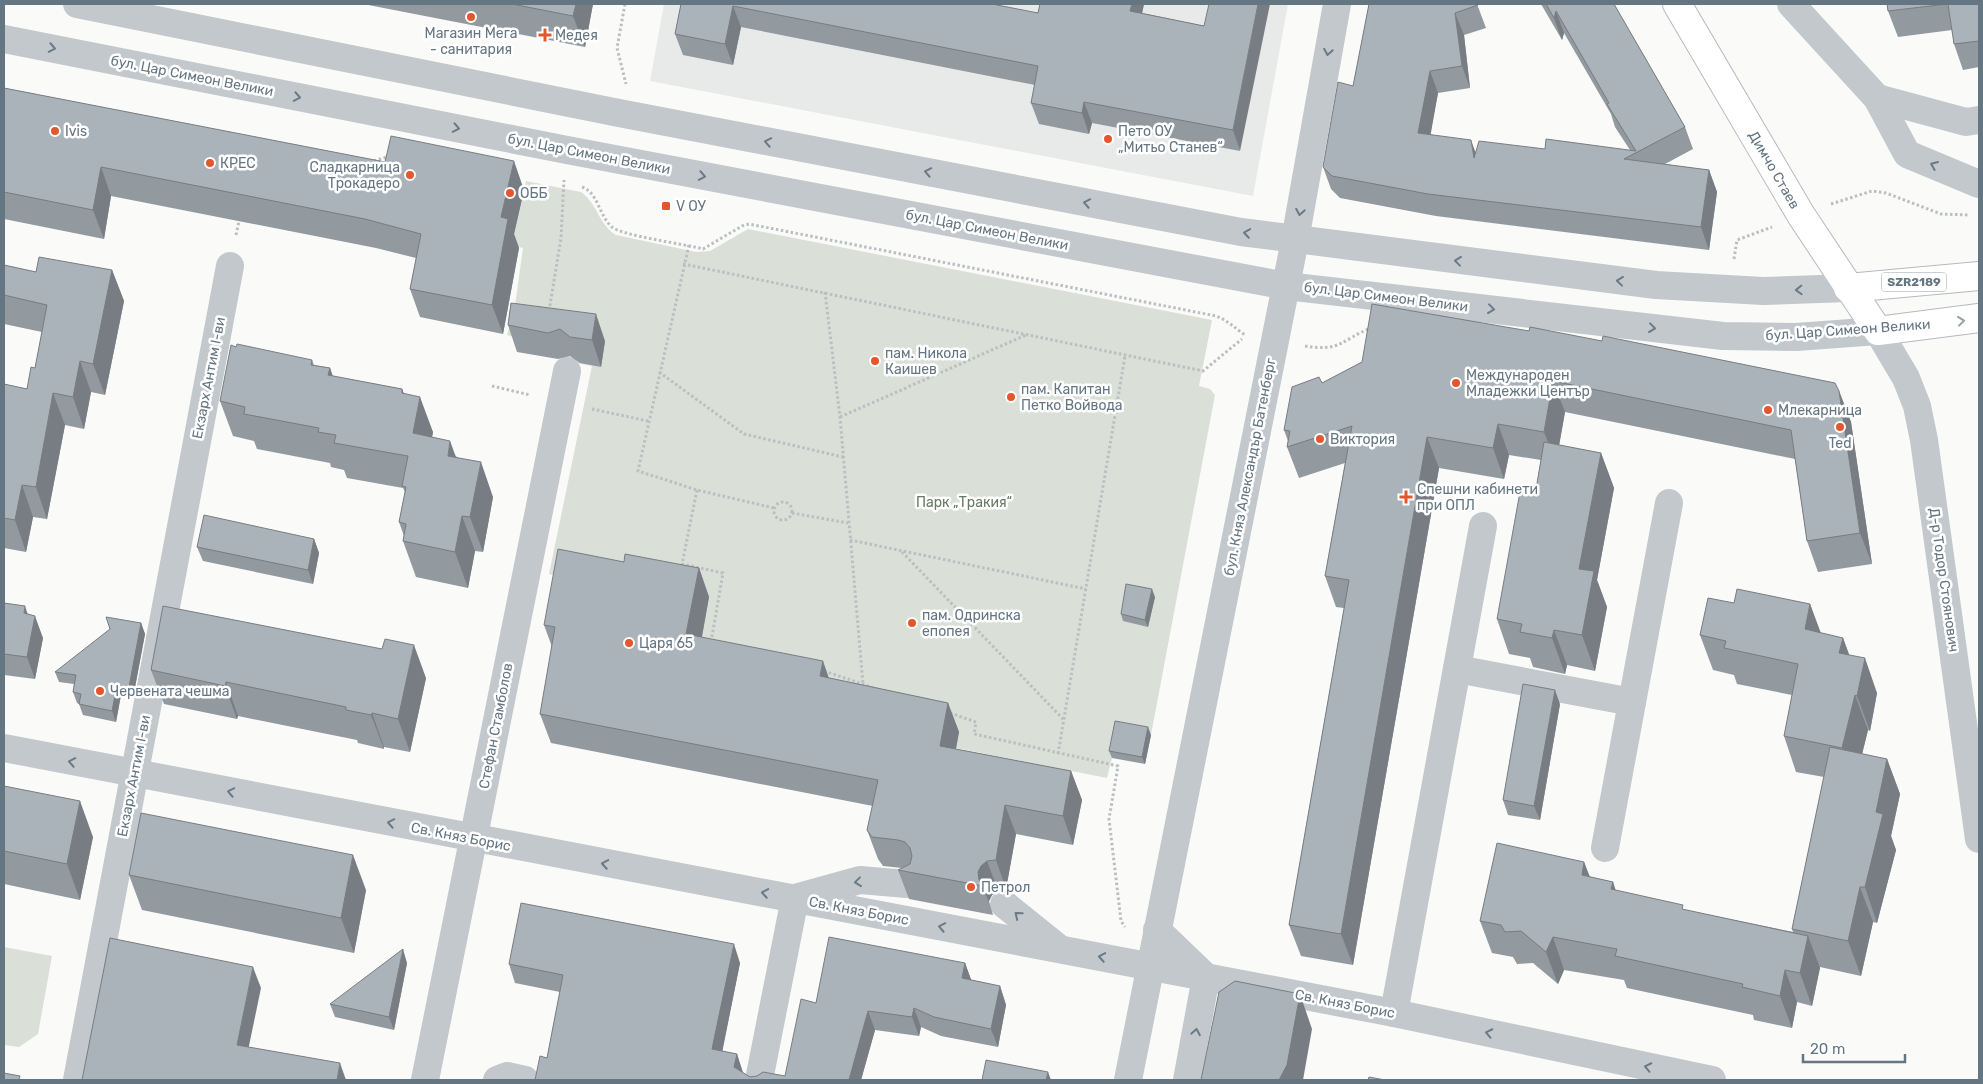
<svg xmlns="http://www.w3.org/2000/svg" width="1983" height="1084" font-family="Rubik,sans-serif">
	<style>
		.built { fill: #e8e9e9 }
		.green { fill: #dadfd7 }
		.lines { fill: none; stroke-linecap: round; stroke-linejoin: round }
		.major-casing { stroke: #b5babe; stroke-width: 30 }
		.path { stroke: #bbbfc2; stroke-width: 3; stroke-dasharray: 2.5 2.5; stroke-linecap: butt }
		.minor { stroke: #c3c8cc; stroke-width: 28 }
		.major { stroke: #fff; stroke-width: 28 }
		.wall { fill: #929a9f }
		.shaded-wall { fill: #777d82 }
		.building { fill: #aab3b9; stroke: #777d82 }
		.oneway { stroke: #6a7a87 }
		.oneway2 { stroke: #939fa8 }
		.poi-dot { fill: #e4572e; stroke: #fff; stroke-width: 2 }
		.labels { text-anchor: middle; dominant-baseline: central; stroke-width: 5; stroke-linejoin: round; paint-order: stroke }
		.shield { fill: #fff; stroke: #939fa8; stroke-width: 1 }
		.shield-label { font-size: 12px; font-weight: bold; fill: #657683 }
		.poi-label { font-size: 14px; fill: #657683; stroke: #fff; text-anchor: start }
		.street-label { font-size: 14px; fill: #657683; stroke: #fff }
		.park-label { font-size: 14px; fill: #687a64; stroke: #fff }
	</style>
	<rect width="100%" height="100%" fill="#fafaf8"/>
	<path class="built" d="M664 4H1288L1253 196 650 81Z"/>
	<g class="green">
		<path d="M526 181 581 192C597 203 599 225 616 235L696 252 710 251 748 229 1212 320 1199 386 1210 389 1215 395 1151 735 1112 758 1107 778 956 748 959 732 697 663 634 591 549 574 592 366 566 361 567 350 507 335 514 313 523 248 511 245Z"/>
		<path d="M4 947 52 956 38 1034 19 1047 4 1045Z"/>
	</g>
	<g class="lines">
		<g class="major-casing">
			<g id="major">
				<path d="M1677 4 1801 215 1878 331 1979 318"/>
				<path d="M1848 288 1979 276"/>
			</g>
		</g>
		<g class="path">
			<path d="M625 4 617 48 626 84"/>
			<path d="M374 161 390 156"/>
			<path d="M582 187C598 192 599 216 612 227 623 236 685 244 703 249L742 226 749 224 1216 316C1227 320 1235 328 1245 335"/>
			<path d="M1831 204 1872 191 1886 193 1941 214 1969 215"/>
			<path d="M236 235 239 221"/>
			<path d="M689 245 638 471 697 490 774 508"/>
			<path d="M1734 259 1737 240 1772 227"/>
			<path d="M683 264 1203 371 1242 339"/>
			<path d="M825 292 840 417 863 684"/>
			<path d="M549 311 561 238 564 180"/>
			<path d="M1305 346C1341 352 1341 340 1371 328"/>
			<path d="M659 372 744 434 843 457"/>
			<path d="M492 386 530 395"/>
			<path d="M592 409 648 421"/>
			<path d="M840 417 1026 335"/>
			<path d="M697 490 682 564 723 573 711 642"/>
			<circle cx="783" cy="511" r="9"/>
			<path d="M792 513 848 523"/>
			<path d="M850 540 1086 589"/>
			<path d="M902 552 1064 720"/>
			<path d="M824 671 877 689"/>
			<path d="M950 713 976 722 974 734 1118 766 1109 819 1121 921 1125 927"/>
			<path d="M1058 754 1125 356"/>
		</g>
		<g class="minor">
			<path d="M77 4 619 113 1241 232 1656 285 1763 291 1848 288"/>
			<path d="M1791 4 1877 98 1907 154 1979 184"/>
			<path d="M4 39 567 150 1286 286 1723 336 1796 337 1878 331 1906 378 1917 406 1924 440 1979 839"/>
			<path d="M1877 98 1966 122 1979 120"/>
			<path d="M1457 669 1632 702"/>
			<path d="M4 748 1394 1013 1712 1080"/>
			<path d="M1605 848 1669 503"/>
			<path d="M1004 904 1056 946"/>
			<path d="M1157 930 1206 977 1187 1080"/>
			<path d="M1394 1013 1483 526"/>
			<path d="M77 1080 230 266"/>
			<path d="M425 1080 567 371"/>
			<path d="M497 1080 507 1076 525 1080"/>
			<path d="M759 1080 795 898 860 880 907 884"/>
			<path d="M1128 1080 1295 240 1337 4"/>
		</g>
		<use href="#major" class="major"/>
	</g>
	<g class="wall">
		<path d="M363 4H593L585 47Z"/>
		<path d="M681 4 1038 13 1040 4H1144L1142 13 1204 26 1240 151 1092 123 1089 134 1039 124 1031 103 1035 85 741 27 733 65 683 55 675 34Z"/>
		<path d="M1369 4H1477L1486 28 1464 35 1470 88 1438 93 1430 134 1476 152 1545 149 1630 150 1615 127 1611 114 1564 33 1562 40 1541 4H1614L1685 127 1693 149 1665 164 1709 170 1717 192 1709 250 1436 216 1340 198 1331 189 1323 167 1353 86Z"/>
		<path d="M1887 4H1979V67L1963 70 1954 44 1952 30 1898 37 1888 11Z"/>
		<path d="M4 88 524 190 514 234 519 248 503 334 420 317 410 289 416 258 376 248 111 196 104 239 4 219Z"/>
		<path d="M4 265 36 272 112 270 124 301 105 395 91 392 84 429 65 425 47 519 33 517 26 552 4 548V384L27 389 35 368 42 332 4 324Z"/>
		<path d="M511 303 605 341 601 367 580 363 570 356 558 359 517 352 508 325Z"/>
		<path d="M312 360 314 365 330 368 332 376 402 389 404 394 433 432 432 437 457 457 493 497 483 552 475 551 468 588 416 577 403 541 404 536 399 522 405 492 403 488 347 478 344 470 331 467 330 463 257 449 254 441 233 436 220 401Z"/>
		<path d="M1362 362 1839 391 1851 422 1872 564 1818 572 1807 541 1795 459 1565 412 1559 445 1601 453 1614 488 1597 580 1607 607 1595 671 1567 665 1565 674 1533 667 1530 658 1509 654 1497 619 1535 495 1541 460 1509 455 1504 479 1439 468 1353 965 1301 956 1289 925 1344 608 1336 607 1325 576 1345 463 1299 478 1287 447 1288 441 1284 430 1322 383Z"/>
		<path d="M314 539 319 553 313 584 203 561 197 547Z"/>
		<path d="M624 562 699 568 709 597 702 637 829 678 948 703 959 732 956 749 1071 771 1082 800 1073 845 1016 834 1006 889 998 890 992 895 989 901 993 915 909 899 898 870 902 868 883 866 878 859 867 830 873 806 551 743 540 714 552 647 544 625Z"/>
		<path d="M1155 597 1148 627 1123 621 1121 614Z"/>
		<path d="M4 603 28 614 43 638 35 679 4 675V676Z"/>
		<path d="M1734 603 1810 604 1821 633 1843 638 1849 655 1877 693 1870 731 1868 730 1862 754 1887 759 1900 794 1891 836 1896 850 1877 923 1873 922 1861 976 1820 967 1812 1006 1797 1002 1792 1028 1754 1020 1753 1015 1627 988 1624 980 1564 970 1558 984 1533 963 1517 964 1513 957 1492 953 1480 921 1584 862 1590 877 1613 882 1615 890 1685 910 1793 932 1792 929 1824 777 1796 772 1784 736 1792 695 1737 684 1734 675 1713 670 1700 635Z"/>
		<path d="M141 623 145 634 133 698 121 695 116 722 83 715 79 704 77 703 73 692 74 684 59 682 55 672Z"/>
		<path d="M151 670 426 678 410 752 384 747V749L358 743 357 740 238 716 237 719 164 704Z"/>
		<path d="M1560 704 1540 820 1508 815 1503 800Z"/>
		<path d="M1151 735 1145 764 1112 758 1109 751Z"/>
		<path d="M4 786 93 837 80 900 4 884Z"/>
		<path d="M129 875 366 890 354 953 142 910Z"/>
		<path d="M407 963 394 1030 335 1017 330 1004Z"/>
		<path d="M740 963 722 1051 737 1054 743 1073 750 1077 785 1076 816 1003 965 963 971 980 1000 986 1006 1005 998 1047 941 1036 921 1027 919 1036 875 1030 861 1080H535L547 1058 560 992 515 983 509 964Z"/>
	</g>
	<g class="shaded-wall">
		<path d="M576 4H593L585 47 573 16Z"/>
		<path d="M1132 4H1144L1138 32 1130 11Z"/>
		<path d="M1258 4H1270L1240 151 1233 130Z"/>
		<path d="M733 6 741 27 733 65 725 44Z"/>
		<path d="M1556 11 1564 33 1562 40 1554 18Z"/>
		<path d="M1455 13 1464 35 1470 88 1462 66Z"/>
		<path d="M1430 71 1438 93 1427 155 1418 133Z"/>
		<path d="M1084 102 1092 123 1089 134 1082 113Z"/>
		<path d="M1471 140 1479 162 1474 158Z"/>
		<path d="M514 161 524 190 514 234 519 248 503 334 492 305 501 217Z"/>
		<path d="M101 167 111 196 104 239 93 210Z"/>
		<path d="M1709 170 1717 192 1709 250 1701 227Z"/>
		<path d="M112 270 124 301 105 395 93 364Z"/>
		<path d="M596 314 605 341 601 367 592 340Z"/>
		<path d="M80 361 91 392 84 429 73 397Z"/>
		<path d="M330 368 343 404 328 375Z"/>
		<path d="M1553 381 1565 412 1556 463 1544 432Z"/>
		<path d="M402 389 415 423 420 397 433 432 426 468 413 433 402 393Z"/>
		<path d="M1839 391 1851 422 1872 564 1860 533Z"/>
		<path d="M53 393 65 425 47 519 36 487Z"/>
		<path d="M1498 424 1509 455 1504 479 1493 448Z"/>
		<path d="M1427 437 1439 468 1353 965 1341 934Z"/>
		<path d="M450 441 463 476 448 456Z"/>
		<path d="M1601 453 1614 488 1597 580 1607 607 1595 671 1582 635 1579 569Z"/>
		<path d="M481 462 493 497 483 552 470 517Z"/>
		<path d="M22 485 33 517 26 552 15 520Z"/>
		<path d="M462 516 475 551 468 588 455 552Z"/>
		<path d="M314 539 319 553 313 584 308 570Z"/>
		<path d="M699 568 709 597 697 663 686 634Z"/>
		<path d="M1152 589 1155 597 1148 627 1145 620Z"/>
		<path d="M1810 604 1823 640 1805 629Z"/>
		<path d="M25 606 32 627 35 616 43 638 35 679 27 657 24 613Z"/>
		<path d="M141 623 145 634 133 698 129 687Z"/>
		<path d="M1554 630 1567 665 1565 674 1552 638Z"/>
		<path d="M1843 638 1856 673 1839 653Z"/>
		<path d="M414 645 426 678 410 752 398 719Z"/>
		<path d="M1865 658 1877 693 1870 731 1857 696Z"/>
		<path d="M823 661 833 690 820 676Z"/>
		<path d="M226 682 238 716 237 719 225 686Z"/>
		<path d="M117 685 121 695 116 722 112 711Z"/>
		<path d="M1555 690 1560 704 1540 820 1534 806Z"/>
		<path d="M1855 695 1868 730 1855 783 1842 748Z"/>
		<path d="M948 703 959 732 951 775 940 746Z"/>
		<path d="M372 713 384 747V749L371 715Z"/>
		<path d="M1148 727 1151 735 1145 764 1142 757Z"/>
		<path d="M1887 759 1900 794 1891 836 1896 850 1877 923 1865 887 1876 812Z"/>
		<path d="M1071 771 1082 800 1073 845 1063 816Z"/>
		<path d="M80 801 93 837 80 900 67 864Z"/>
		<path d="M1005 805 1016 834 1006 889 996 860Z"/>
		<path d="M353 855 366 890 354 953 341 918Z"/>
		<path d="M987 861 998 890 992 895 989 901V903L983 886 979 880 978 872 981 866Z"/>
		<path d="M1584 862 1596 894 1582 875Z"/>
		<path d="M1613 882 1624 915 1611 889Z"/>
		<path d="M1860 887 1873 922 1861 976 1848 941Z"/>
		<path d="M1808 936 1820 968 1812 1006 1800 973Z"/>
		<path d="M1553 937 1564 970 1558 984 1546 952Z"/>
		<path d="M734 944 740 963 719 1068 712 1049Z"/>
		<path d="M403 949 407 963 394 1030 389 1017Z"/>
		<path d="M965 963 972 982 962 978Z"/>
		<path d="M253 967 261 988 245 1065 237 1045Z"/>
		<path d="M1785 970 1797 1002 1792 1028 1780 996Z"/>
		<path d="M1000 986 1006 1005 998 1047 991 1029Z"/>
		<path d="M1300 994 1312 1029 1303 1080H1279Z"/>
		<path d="M914 1008 921 1027 919 1036 912 1017Z"/>
		<path d="M868 1011 875 1030 861 1080H849Z"/>
		<path d="M737 1054 743 1073 734 1067Z"/>
		<path d="M340 1063 346 1080H337Z"/>
		<path d="M1048 1072 1051 1080H1046Z"/>
	</g>
	<g class="building">
		<path d="M512 4H576L573 16Z"/>
		<path d="M681 4H992L1038 13 1040 4H1132L1130 11 1204 26 1209 4H1258L1233 130 1084 102 1082 113 1031 103 1038 66 733 6 725 44 675 34Z"/>
		<path d="M1369 4H1477L1478 5 1455 13 1462 66 1430 71 1418 133 1471 140 1474 158 1479 141 1545 149 1546 139 1636 151 1607 104 1609 103 1556 11 1554 18 1546 4H1614L1685 127 1624 159 1709 170 1701 227 1428 194 1332 176 1323 167 1338 82 1353 86Z"/>
		<path d="M1887 4H1947L1888 11Z"/>
		<path d="M1948 4H1979V41L1954 44Z"/>
		<path d="M4 88 385 162 391 136 514 161 501 217 508 219 492 305 410 289 421 234 365 219 101 167 93 210 4 192Z"/>
		<path d="M39 257 112 270 93 364 80 361 73 397 53 393 36 487 22 485 15 520 4 518V384L27 389 31 367 35 368 47 305 4 295V265L36 272Z"/>
		<path d="M511 303 596 314 592 340 570 337 560 329 548 333 508 325Z"/>
		<path d="M1372 304 1529 331 1530 327 1602 341 1603 336 1835 383 1839 391 1860 533 1807 541 1791 430 1553 381 1544 432 1498 424 1493 448 1427 437 1341 934 1289 925 1349 580 1325 576 1352 426 1287 447 1290 431 1284 430 1292 387 1319 377 1322 383 1362 362Z"/>
		<path d="M237 344 312 360 311 365 330 368 328 375 402 389V393L420 397 413 433 450 441 448 456 481 462 470 517 462 516 455 552 403 541 406 524 399 522 406 487 402 486 408 456 334 443 336 435 318 432 319 428 244 414 245 407 220 401 231 345 236 347Z"/>
		<path d="M1544 442 1601 453 1579 569 1594 571 1582 635 1554 630 1552 638 1520 632 1522 624 1497 619 1520 492 1535 495Z"/>
		<path d="M204 515 314 539 308 570 197 547Z"/>
		<path d="M558 549 624 562 625 554 699 568 686 634 823 661 820 676 948 703 940 746 1071 771 1063 816 1005 805 996 860 987 861 981 866 978 872 979 880 983 886 898 870 910 864 912 856 910 848 905 842 898 840 872 837 867 830 878 780 540 714 555 627 544 625Z"/>
		<path d="M1126 584 1152 589 1145 620 1121 614Z"/>
		<path d="M1737 589 1810 604 1805 629 1843 638 1839 653 1865 658 1857 696 1855 695 1842 748 1784 736 1798 664 1724 648 1726 641 1700 635 1708 598 1734 603Z"/>
		<path d="M4 603 25 606 24 613 35 616 27 657 4 654Z"/>
		<path d="M163 606 382 649 385 639 414 645 398 719 372 713 371 715 346 710V707L226 682 225 686 151 670Z"/>
		<path d="M106 617 141 623 129 687 117 685 112 711 79 704 81 694 73 692 76 675 55 672 110 629Z"/>
		<path d="M1523 684 1555 690 1534 806 1503 800Z"/>
		<path d="M1115 721 1148 727 1142 757 1109 751Z"/>
		<path d="M1830 747 1887 759 1876 812 1883 814 1865 887H1860L1848 941 1792 929Z"/>
		<path d="M4 786 80 801 67 864 4 851Z"/>
		<path d="M141 813 353 855 341 918 129 875Z"/>
		<path d="M1497 843 1584 862 1582 875 1613 882 1611 889 1683 905 1682 909 1808 936 1800 973 1785 970 1780 996 1742 987 1743 984 1615 956 1617 949 1553 937 1546 952 1521 931 1505 932 1501 925 1480 921Z"/>
		<path d="M521 903 734 944 712 1049 737 1054 734 1067 750 1077 757 1076 763 1072 785 1076 801 999 816 1003 829 937 965 963 962 978 1000 986 991 1029 934 1017 914 1008 912 1017 868 1011 849 1080H535L540 1056 547 1058 563 975 509 964Z"/>
		<path d="M110 938 253 967 237 1045 340 1063 337 1080H82Z"/>
		<path d="M403 949 389 1017 330 1004Z"/>
		<path d="M1235 981 1300 994 1287 1065 1279 1080H1201L1219 992Z"/>
		<path d="M986 1060 1048 1072 1046 1080H982Z"/>
		<path d="M4 1073 20 1076 19 1080H4Z"/>
		<path d="M1369 1077 1385 1080H1368Z"/>
	</g>
	<defs><path id="oneway-chevron" d="M-2-3.5L2.5 0L-2 3.5" fill="none" stroke-width="1.6" stroke-linecap="round" stroke-linejoin="round" transform="scale(1.25)"/></defs>
	<g class="oneway">
		<use href="#oneway-chevron" transform="translate(52 48) rotate(11)"/>
		<use href="#oneway-chevron" transform="translate(1328 52) rotate(100)"/>
		<use href="#oneway-chevron" transform="translate(297 97) rotate(11)"/>
		<use href="#oneway-chevron" transform="translate(456 128) rotate(11)"/>
		<use href="#oneway-chevron" transform="translate(768 142) rotate(-169)"/>
		<use href="#oneway-chevron" transform="translate(1934 165) rotate(-157)"/>
		<use href="#oneway-chevron" transform="translate(928 172) rotate(-169)"/>
		<use href="#oneway-chevron" transform="translate(702 176) rotate(11)"/>
		<use href="#oneway-chevron" transform="translate(1087 203) rotate(-169)"/>
		<use href="#oneway-chevron" transform="translate(1300 212) rotate(100)"/>
		<use href="#oneway-chevron" transform="translate(1247 233) rotate(-171)"/>
		<use href="#oneway-chevron" transform="translate(1458 261) rotate(-173)"/>
		<use href="#oneway-chevron" transform="translate(1620 281) rotate(-174)"/>
		<use href="#oneway-chevron" transform="translate(1799 290) rotate(178)"/>
		<use href="#oneway-chevron" transform="translate(1491 309) rotate(7)"/>
		<use href="#oneway-chevron" transform="translate(1652 328) rotate(7)"/>
		<use href="#oneway-chevron" transform="translate(72 762) rotate(-169)"/>
		<use href="#oneway-chevron" transform="translate(231 792) rotate(-169)"/>
		<use href="#oneway-chevron" transform="translate(391 823) rotate(-169)"/>
		<use href="#oneway-chevron" transform="translate(605 864) rotate(-170)"/>
		<use href="#oneway-chevron" transform="translate(858 882) rotate(173)"/>
		<use href="#oneway-chevron" transform="translate(765 893) rotate(-170)"/>
		<use href="#oneway-chevron" transform="translate(1018 915) rotate(-141)"/>
		<use href="#oneway-chevron" transform="translate(942 927) rotate(-169)"/>
		<use href="#oneway-chevron" transform="translate(1102 957) rotate(-170)"/>
		<use href="#oneway-chevron" transform="translate(1196 1032) rotate(-80)"/>
		<use href="#oneway-chevron" transform="translate(1489 1033) rotate(-168)"/>
		<use href="#oneway-chevron" transform="translate(1648 1067) rotate(-168)"/>
	</g>
	<use class="oneway2" href="#oneway-chevron" transform="translate(1961 321) rotate(-7)"/>
	<g class="poi-dot">
		<circle cx="471" cy="17" r="5"/>
		<path d="M542.5 27.5h5v5h5v5h-5v5h-5v-5h-5v-5h5z"/>
		<circle cx="55" cy="131" r="5"/>
		<circle cx="1108" cy="139" r="5"/>
		<circle cx="210" cy="163" r="5"/>
		<circle cx="410" cy="175" r="5"/>
		<circle cx="510" cy="193" r="5"/>
		<rect x="661" y="201" width="10" height="10" rx="2.5"/>
		<circle cx="875" cy="361" r="5"/>
		<circle cx="1456" cy="383" r="5"/>
		<circle cx="1011" cy="397" r="5"/>
		<circle cx="1768" cy="410" r="5"/>
		<circle cx="1840" cy="427" r="5"/>
		<circle cx="1320" cy="439" r="5"/>
		<path d="M1403.5 489.5h5v5h5v5h-5v5h-5v-5h-5v-5h5z"/>
		<circle cx="912" cy="623" r="5"/>
		<circle cx="629" cy="643" r="5"/>
		<circle cx="100" cy="691" r="5"/>
		<circle cx="971" cy="887" r="5"/>
	</g>
	<g class="labels">
		<rect class="shield" x="1881.5" y="272.5" width="65" height="19" rx="4"/>
		<g class="shield-label">
			<text x="1914" y="282">SZR2189</text>
		</g>
		<g class="poi-label">
			<text x="471" y="33" text-anchor="middle">Магазин Мега<tspan x="471" dy="16">- санитария</tspan></text>
			<text x="555" y="35">Медея</text>
			<text x="65" y="131">Ivis</text>
			<text x="1118" y="131">Пето ОУ<tspan x="1118" dy="16">„Митьо Станев“</tspan></text>
			<text x="220" y="163">КРЕС</text>
			<text x="400" y="167" text-anchor="end">Сладкарница<tspan x="400" dy="16">Трокадеро</tspan></text>
			<text x="520" y="193">ОББ</text>
			<text x="676" y="206">V ОУ</text>
			<text x="885" y="353">пам. Никола<tspan x="885" dy="16">Каишев</tspan></text>
			<text x="1466" y="375">Международен<tspan x="1466" dy="16">Младежки Център</tspan></text>
			<text x="1021" y="389">пам. Капитан<tspan x="1021" dy="16">Петко Войвода</tspan></text>
			<text x="1778" y="410">Млекарница</text>
			<text x="1330" y="439">Виктория</text>
			<text x="1840" y="443" text-anchor="middle">Ted</text>
			<text x="1417" y="489">Спешни кабинети<tspan x="1417" dy="16">при ОПЛ</tspan></text>
			<text x="922" y="615">пам. Одринска<tspan x="922" dy="16">епопея</tspan></text>
			<text x="639" y="643">Царя 65</text>
			<text x="110" y="691">Червената чешма</text>
			<text x="981" y="887">Петрол</text>
		</g>
		<g class="street-label">
			<text transform="translate(192 76) rotate(11)">бул. Цар Симеон Велики</text>
			<text transform="translate(589 154) rotate(11)">бул. Цар Симеон Велики</text>
			<text transform="translate(1774 170) rotate(60)">Димчо Стаев</text>
			<text transform="translate(987 230) rotate(11)">бул. Цар Симеон Велики</text>
			<text transform="translate(1386 297) rotate(7)">бул. Цар Симеон Велики</text>
			<text transform="translate(1848 330) rotate(-4)">бул. Цар Симеон Велики</text>
			<text transform="translate(209 378) rotate(-79)">Екзарх Антим I-ви</text>
			<text transform="translate(1250 467) rotate(-79)">бул. Княз Александър Батенберг</text>
			<text transform="translate(1944 580) rotate(82)">Д-р Тодор Стоянович</text>
			<text transform="translate(496 726) rotate(-79)">Стефан Стамболов</text>
			<text transform="translate(134 776) rotate(-79)">Екзарх Антим I-ви</text>
			<text transform="translate(461 837) rotate(11)">Св. Княз Борис</text>
			<text transform="translate(859 911) rotate(11)">Св. Княз Борис</text>
			<text transform="translate(1345 1004) rotate(11)">Св. Княз Борис</text>
		</g>
		<g class="park-label">
			<text x="964" y="502">Парк „Тракия“</text>
		</g>
	</g>
	<rect width="1983" height="1084" fill="none" stroke="#657683" stroke-width="10"/>
	<path d="M1803 1054v8h102v-8" fill="none" stroke="#657683" stroke-width="2.5"/>
	<text x="1810" y="1054" font-size="15" fill="#657683" stroke="#ffffff" stroke-width="4" paint-order="stroke">20 m</text>
</svg>
